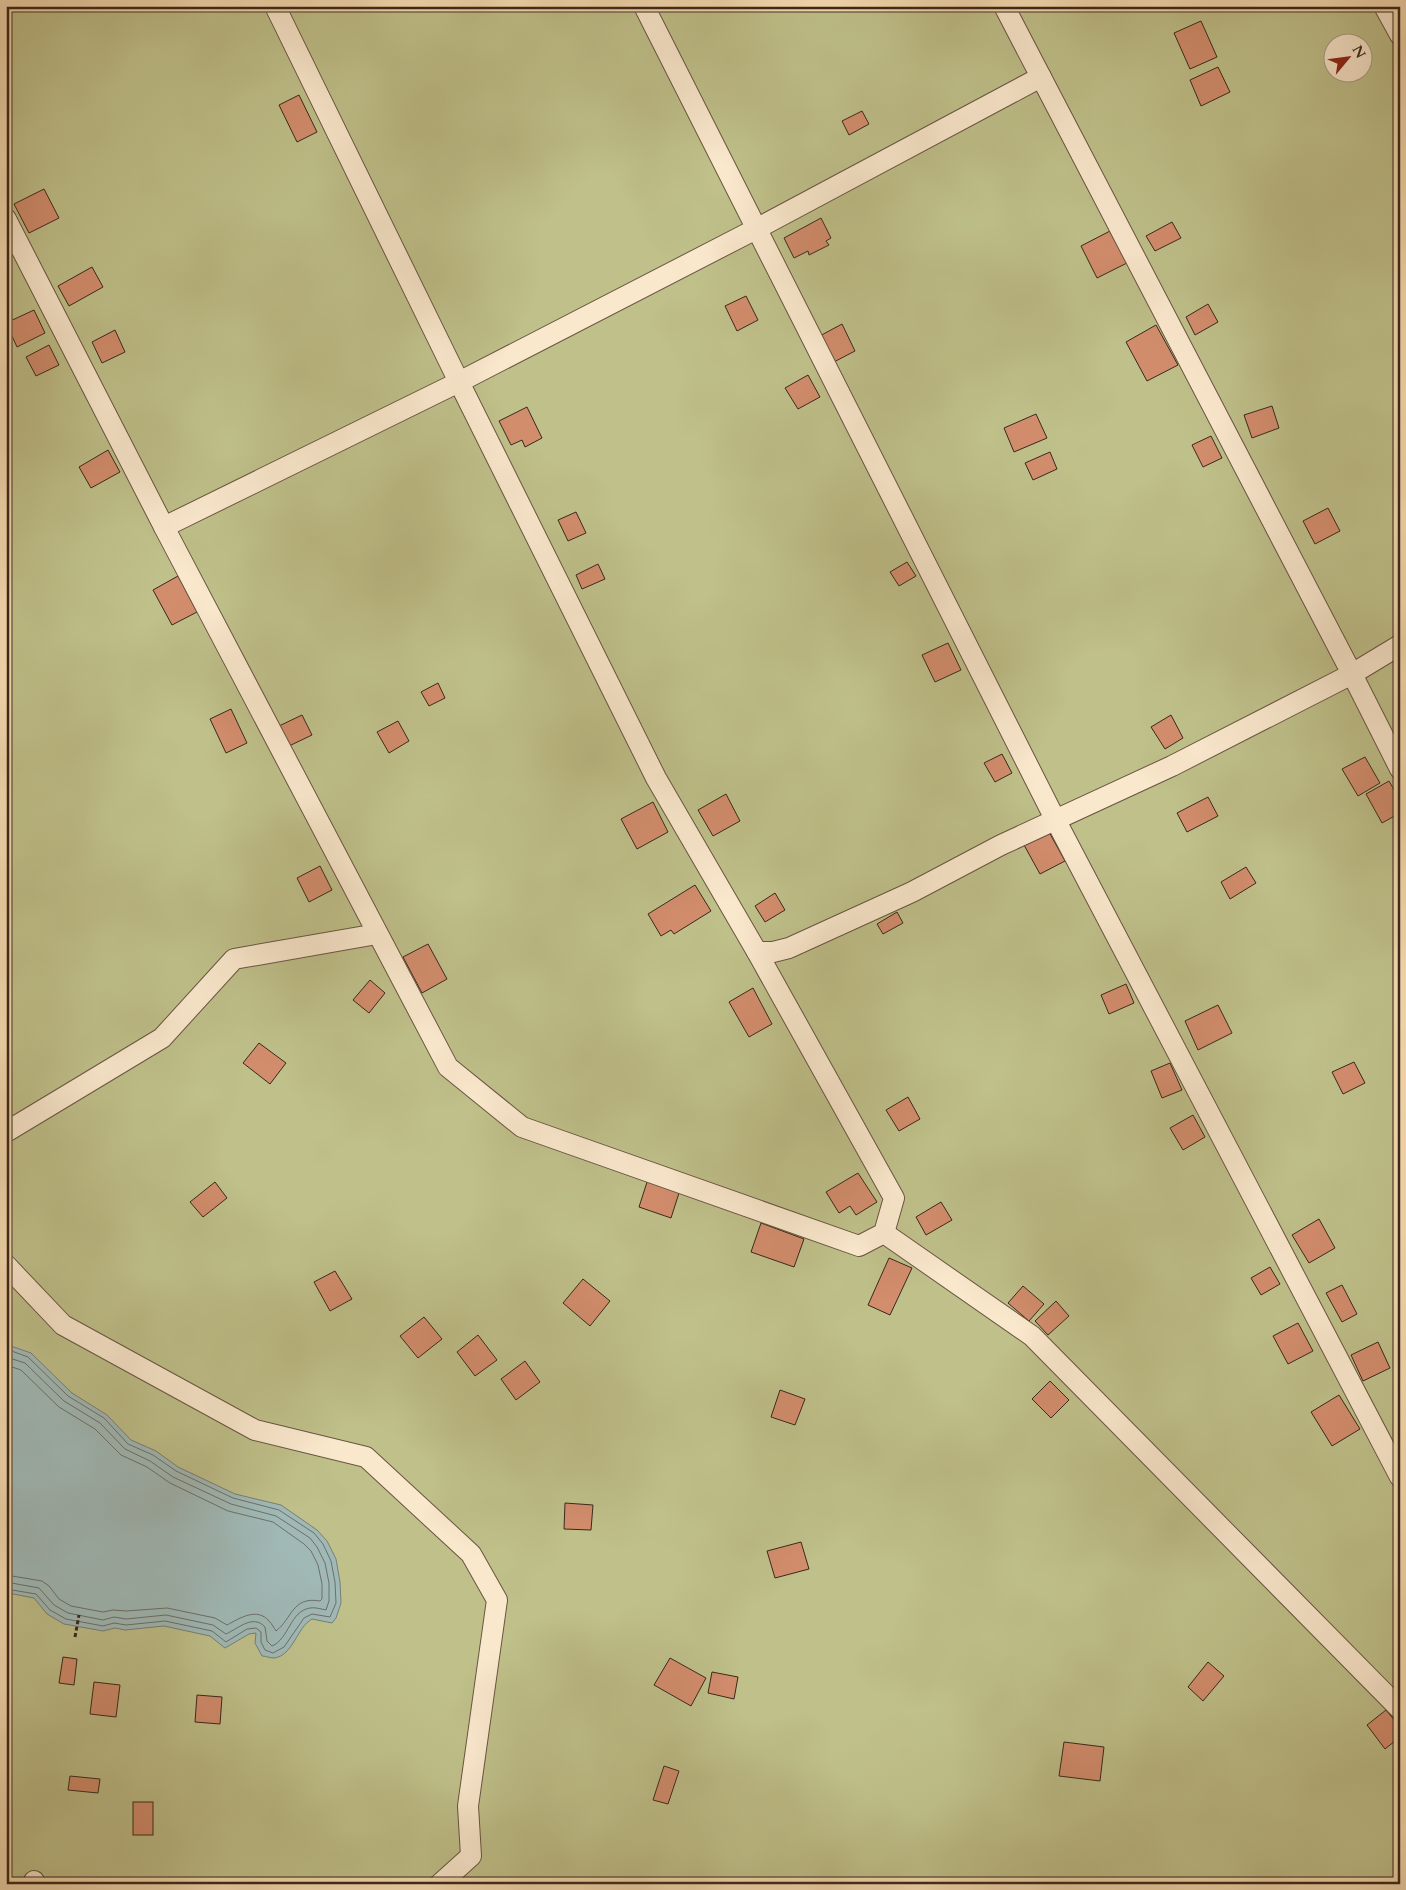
<svg xmlns="http://www.w3.org/2000/svg" width="1406" height="1890" font-family="Cardo,serif">
	<style>
		.green { fill: #bfc08a; stroke: #7c7452; fill-rule: evenodd }
		.water { fill: #a0b9b6; stroke: #777f78 }
		.lines { fill: none; stroke-linecap: round; stroke-linejoin: round }
		.shore { stroke: #6c7068; stroke-width: 1 }
		.building { fill: #d28d6d; stroke: #39281b }
		.lane-casing { stroke: #685541; stroke-width: 22 }
		.path { stroke: #39281b; stroke-width: 3; stroke-dasharray: 4 2.5; stroke-linecap: butt }
		.lane { stroke: #fae8cd; stroke-width: 20 }
	</style>
	<rect width="100%" height="100%" fill="#f7dcb2"/>
	<filter id="stains"><feTurbulence type="fractalNoise" baseFrequency=".004" numOctaves="4"/><feColorMatrix values="0 0 0 0 .2 0 0 0 0 .09 0 0 0 0 .02 0 0 0 .5 -.17"/></filter>
	<radialGradient id="worn" r=".72"><stop offset=".6" stop-color="#630" stop-opacity="0"/><stop offset="1" stop-color="#630" stop-opacity=".3"/></radialGradient>
	<path class="green" d="M6 6H1400V1884H6ZM1334 42H1364V72H1334Z"/>
	<path class="water" d="M6 1343 11 1346 31 1353 72 1393 107 1415 131 1440 156 1451 178 1467 235 1494 281 1505 317 1530 327 1541 336 1559 340 1582 341 1603 336 1618 332 1623 312 1619C297 1627 293 1656 274 1658 270 1658 265 1656 262 1656L255 1643 256 1633 249 1634 225 1648 210 1636 164 1626 125 1630 115 1628 103 1631 64 1624 47 1614 34 1598 8 1593 6 1592Z"/>
	<g class="lines">
		<g class="shore">
			<path d="M6 1349 28 1357 68 1396 104 1418 128 1444 153 1455 176 1471 233 1498 279 1510 314 1533 323 1544 331 1561 335 1582 336 1603 330 1617 312 1614 304 1618 284 1647 273 1653 265 1650 261 1642V1632L256 1628 247 1629 226 1642 212 1631 165 1621 126 1625 114 1623 103 1626 66 1619 50 1610 36 1594 6 1589"/>
			<path d="M6 1357 25 1363 64 1401 100 1423 125 1449 150 1461 173 1477 231 1504 276 1516 310 1538 317 1547 325 1563 329 1583V1601L326 1610C321 1609 315 1607 310 1608 290 1611 289 1639 272 1646L267 1641 265 1627C253 1614 239 1628 226 1634L213 1625 166 1615 126 1619 114 1617 103 1620 68 1613 54 1605 39 1588 6 1582"/>
			<path d="M6 1365 21 1370 59 1407 95 1429 121 1455 147 1467 170 1483 228 1511 273 1522 304 1544 311 1551 318 1565 322 1584V1599L320 1601C292 1596 292 1619 276 1631 274 1628 272 1624 269 1621 257 1607 240 1618 227 1625L215 1618 167 1608 126 1611 113 1610 103 1612 71 1606 59 1599 49 1586 42 1581 6 1575"/>
		</g>
	</g>
	<g class="building">
		<path d="M1337 6H1350L1340 12Z"/>
		<path d="M1201 21 1217 57 1190 69 1174 33Z"/>
		<path d="M1218 67 1230 92 1201 106 1190 80Z"/>
		<path d="M299 95 317 132 297 142 279 105Z"/>
		<path d="M862 111 869 124 849 135 842 121Z"/>
		<path d="M44 189 59 218 29 233 14 204Z"/>
		<path d="M821 218 831 238 826 241 829 245 809 255 808 251 794 258 784 238Z"/>
		<path d="M1172 222 1181 238 1155 251 1146 236Z"/>
		<path d="M1110 231 1127 263 1097 278 1081 246Z"/>
		<path d="M92 267 103 287 69 306 58 286Z"/>
		<path d="M746 296 758 320 737 331 725 306Z"/>
		<path d="M1208 304 1218 322 1195 335 1186 317Z"/>
		<path d="M34 310 45 333 17 347 6 323Z"/>
		<path d="M842 324 855 351 830 364 816 338Z"/>
		<path d="M1156 325 1178 365 1147 381 1126 342Z"/>
		<path d="M115 330 125 352 102 363 92 342Z"/>
		<path d="M49 345 59 365 36 376 26 357Z"/>
		<path d="M808 375 820 397 798 409 785 388Z"/>
		<path d="M1272 406 1279 428 1252 438 1244 415Z"/>
		<path d="M527 407 542 438 525 447 522 440 511 445 499 421Z"/>
		<path d="M1036 414 1047 438 1014 452 1004 428Z"/>
		<path d="M1211 436 1222 458 1203 467 1192 445Z"/>
		<path d="M108 450 120 472 91 488 79 467Z"/>
		<path d="M1050 452 1057 469 1033 480 1025 463Z"/>
		<path d="M1328 508 1340 531 1315 544 1303 521Z"/>
		<path d="M576 512 586 533 568 541 558 520Z"/>
		<path d="M907 562 916 576 899 586 890 572Z"/>
		<path d="M598 564 605 579 582 589 576 575Z"/>
		<path d="M178 576 197 612 172 625 153 590Z"/>
		<path d="M948 643 961 670 935 682 922 655Z"/>
		<path d="M438 683 445 698 429 706 421 692Z"/>
		<path d="M231 709 247 743 226 753 210 719Z"/>
		<path d="M302 715 312 735 289 746 279 726Z"/>
		<path d="M1171 715 1183 738 1165 749 1151 727Z"/>
		<path d="M398 721 409 741 389 753 377 732Z"/>
		<path d="M1002 754 1012 773 995 782 984 763Z"/>
		<path d="M1365 757 1380 783 1358 796 1342 769Z"/>
		<path d="M1389 781 1400 800V813L1382 823 1366 794Z"/>
		<path d="M726 794 740 821 713 836 698 810Z"/>
		<path d="M1208 797 1218 816 1187 832 1177 813Z"/>
		<path d="M653 802 668 832 637 849 621 819Z"/>
		<path d="M1049 832 1065 861 1040 874 1024 845Z"/>
		<path d="M320 866 332 890 309 902 297 878Z"/>
		<path d="M1246 867 1256 883 1230 899 1221 882Z"/>
		<path d="M695 885 711 911 674 934 671 930 661 936 648 914Z"/>
		<path d="M775 893 785 910 765 922 755 906Z"/>
		<path d="M897 912 903 923 883 934 877 924Z"/>
		<path d="M428 944 447 979 422 993 403 957Z"/>
		<path d="M370 980 385 993 369 1013 353 1000Z"/>
		<path d="M1126 984 1134 1003 1109 1014 1101 995Z"/>
		<path d="M753 988 772 1024 749 1037 729 1002Z"/>
		<path d="M1218 1005 1232 1033 1198 1050 1185 1021Z"/>
		<path d="M259 1043 286 1063 270 1084 243 1063Z"/>
		<path d="M1354 1062 1365 1083 1343 1094 1332 1072Z"/>
		<path d="M1170 1063 1182 1090 1162 1098 1151 1071Z"/>
		<path d="M908 1097 920 1119 899 1131 886 1110Z"/>
		<path d="M1193 1115 1205 1137 1183 1150 1170 1128Z"/>
		<path d="M858 1173 877 1202 856 1215 850 1206 839 1213 826 1192Z"/>
		<path d="M648 1179 680 1190 671 1218 639 1207Z"/>
		<path d="M215 1182 227 1198 203 1217 190 1202Z"/>
		<path d="M941 1202 952 1220 926 1235 916 1217Z"/>
		<path d="M1319 1219 1335 1248 1309 1263 1292 1235Z"/>
		<path d="M761 1223 804 1239 794 1267 751 1252Z"/>
		<path d="M889 1258 912 1268 890 1315 868 1305Z"/>
		<path d="M1270 1267 1280 1284 1261 1295 1251 1278Z"/>
		<path d="M335 1271 352 1299 330 1311 314 1282Z"/>
		<path d="M583 1279 610 1301 590 1326 563 1303Z"/>
		<path d="M1342 1285 1357 1314 1342 1322 1326 1293Z"/>
		<path d="M1023 1286 1044 1304 1029 1321 1008 1303Z"/>
		<path d="M1056 1301 1069 1316 1048 1335 1035 1321Z"/>
		<path d="M424 1317 442 1339 418 1358 400 1336Z"/>
		<path d="M1298 1323 1313 1351 1288 1364 1273 1336Z"/>
		<path d="M478 1335 497 1360 475 1376 457 1352Z"/>
		<path d="M1378 1342 1390 1368 1363 1381 1351 1355Z"/>
		<path d="M525 1361 540 1382 516 1400 501 1379Z"/>
		<path d="M1050 1381 1069 1400 1051 1418 1032 1399Z"/>
		<path d="M780 1390 805 1399 795 1425 771 1417Z"/>
		<path d="M1339 1395 1360 1429 1332 1446 1311 1412Z"/>
		<path d="M565 1503 593 1505 591 1530 564 1529Z"/>
		<path d="M801 1542 809 1569 775 1578 767 1551Z"/>
		<path d="M63 1657 77 1659 74 1685 59 1683Z"/>
		<path d="M670 1658 706 1678 691 1706 654 1685Z"/>
		<path d="M1208 1662 1224 1676 1203 1701 1188 1687Z"/>
		<path d="M712 1672 738 1677 734 1699 708 1693Z"/>
		<path d="M94 1682 120 1685 116 1717 90 1714Z"/>
		<path d="M197 1695 222 1697 220 1724 195 1722Z"/>
		<path d="M1386 1710 1400 1727V1737L1385 1749 1367 1725Z"/>
		<path d="M1064 1742 1104 1747 1100 1781 1059 1776Z"/>
		<path d="M664 1766 679 1771 668 1804 653 1800Z"/>
		<path d="M70 1776 100 1779 98 1793 68 1790Z"/>
		<rect x="133" y="1802" width="20" height="33"/>
		<path d="M50 1881 69 1884H50Z"/>
		<path d="M187 1882V1884L155 1883Z"/>
	</g>
	<g class="lines">
		<g class="lane-casing">
			<g id="lane">
				<path d="M644 6 1055 819 1400 1477"/>
				<path d="M1004 6 1041 77"/>
				<path d="M1384 6 1400 35"/>
				<path d="M6 219 164 527 459 382 275 6"/>
				<path d="M164 527 448 1067 522 1127 859 1246 884 1233 894 1198 757 952"/>
				<path d="M1400 645 1352 674 1172 766 1001 845 912 892 789 948 773 952H757L656 778 459 382 756 229 1041 77 1352 674 1400 769"/>
				<path d="M6 1132 162 1038 234 959 377 934"/>
				<path d="M884 1233 1032 1336 1400 1709"/>
				<path d="M6 1265 63 1325 255 1430 366 1457 471 1554 497 1600 468 1806 471 1856 440 1884"/>
				<path d="M33 1884 34 1881"/>
			</g>
		</g>
		<path class="path" d="M75 1637 79 1615"/>
		<use href="#lane" class="lane"/>
	</g>
	<rect width="1406" height="1890" fill="none" stroke="#f7dcb2" stroke-width="25"/>
	<rect x="8" y="8" width="1391" height="1875" fill="none" stroke="#39281b" stroke-width="2.5"/>
	<rect x="12" y="12" width="1381" height="1865" fill="none" stroke="#39281b"/>
	<g transform="translate(1348 58) rotate(61)"><circle r="24" fill="#fae8cd" stroke="#ad9b86"/>
	<path d="M0-4L9 19L0 12L-9 19Z" fill="#8f2418"/>
	<text y="-8" font-size="14" font-weight="bold" text-anchor="middle" fill="#39281b">N</text>
	</g>
	<rect width="100%" height="100%" filter="url(#stains)"/>
	<rect width="100%" height="100%" fill="url(#worn)"/>
</svg>
